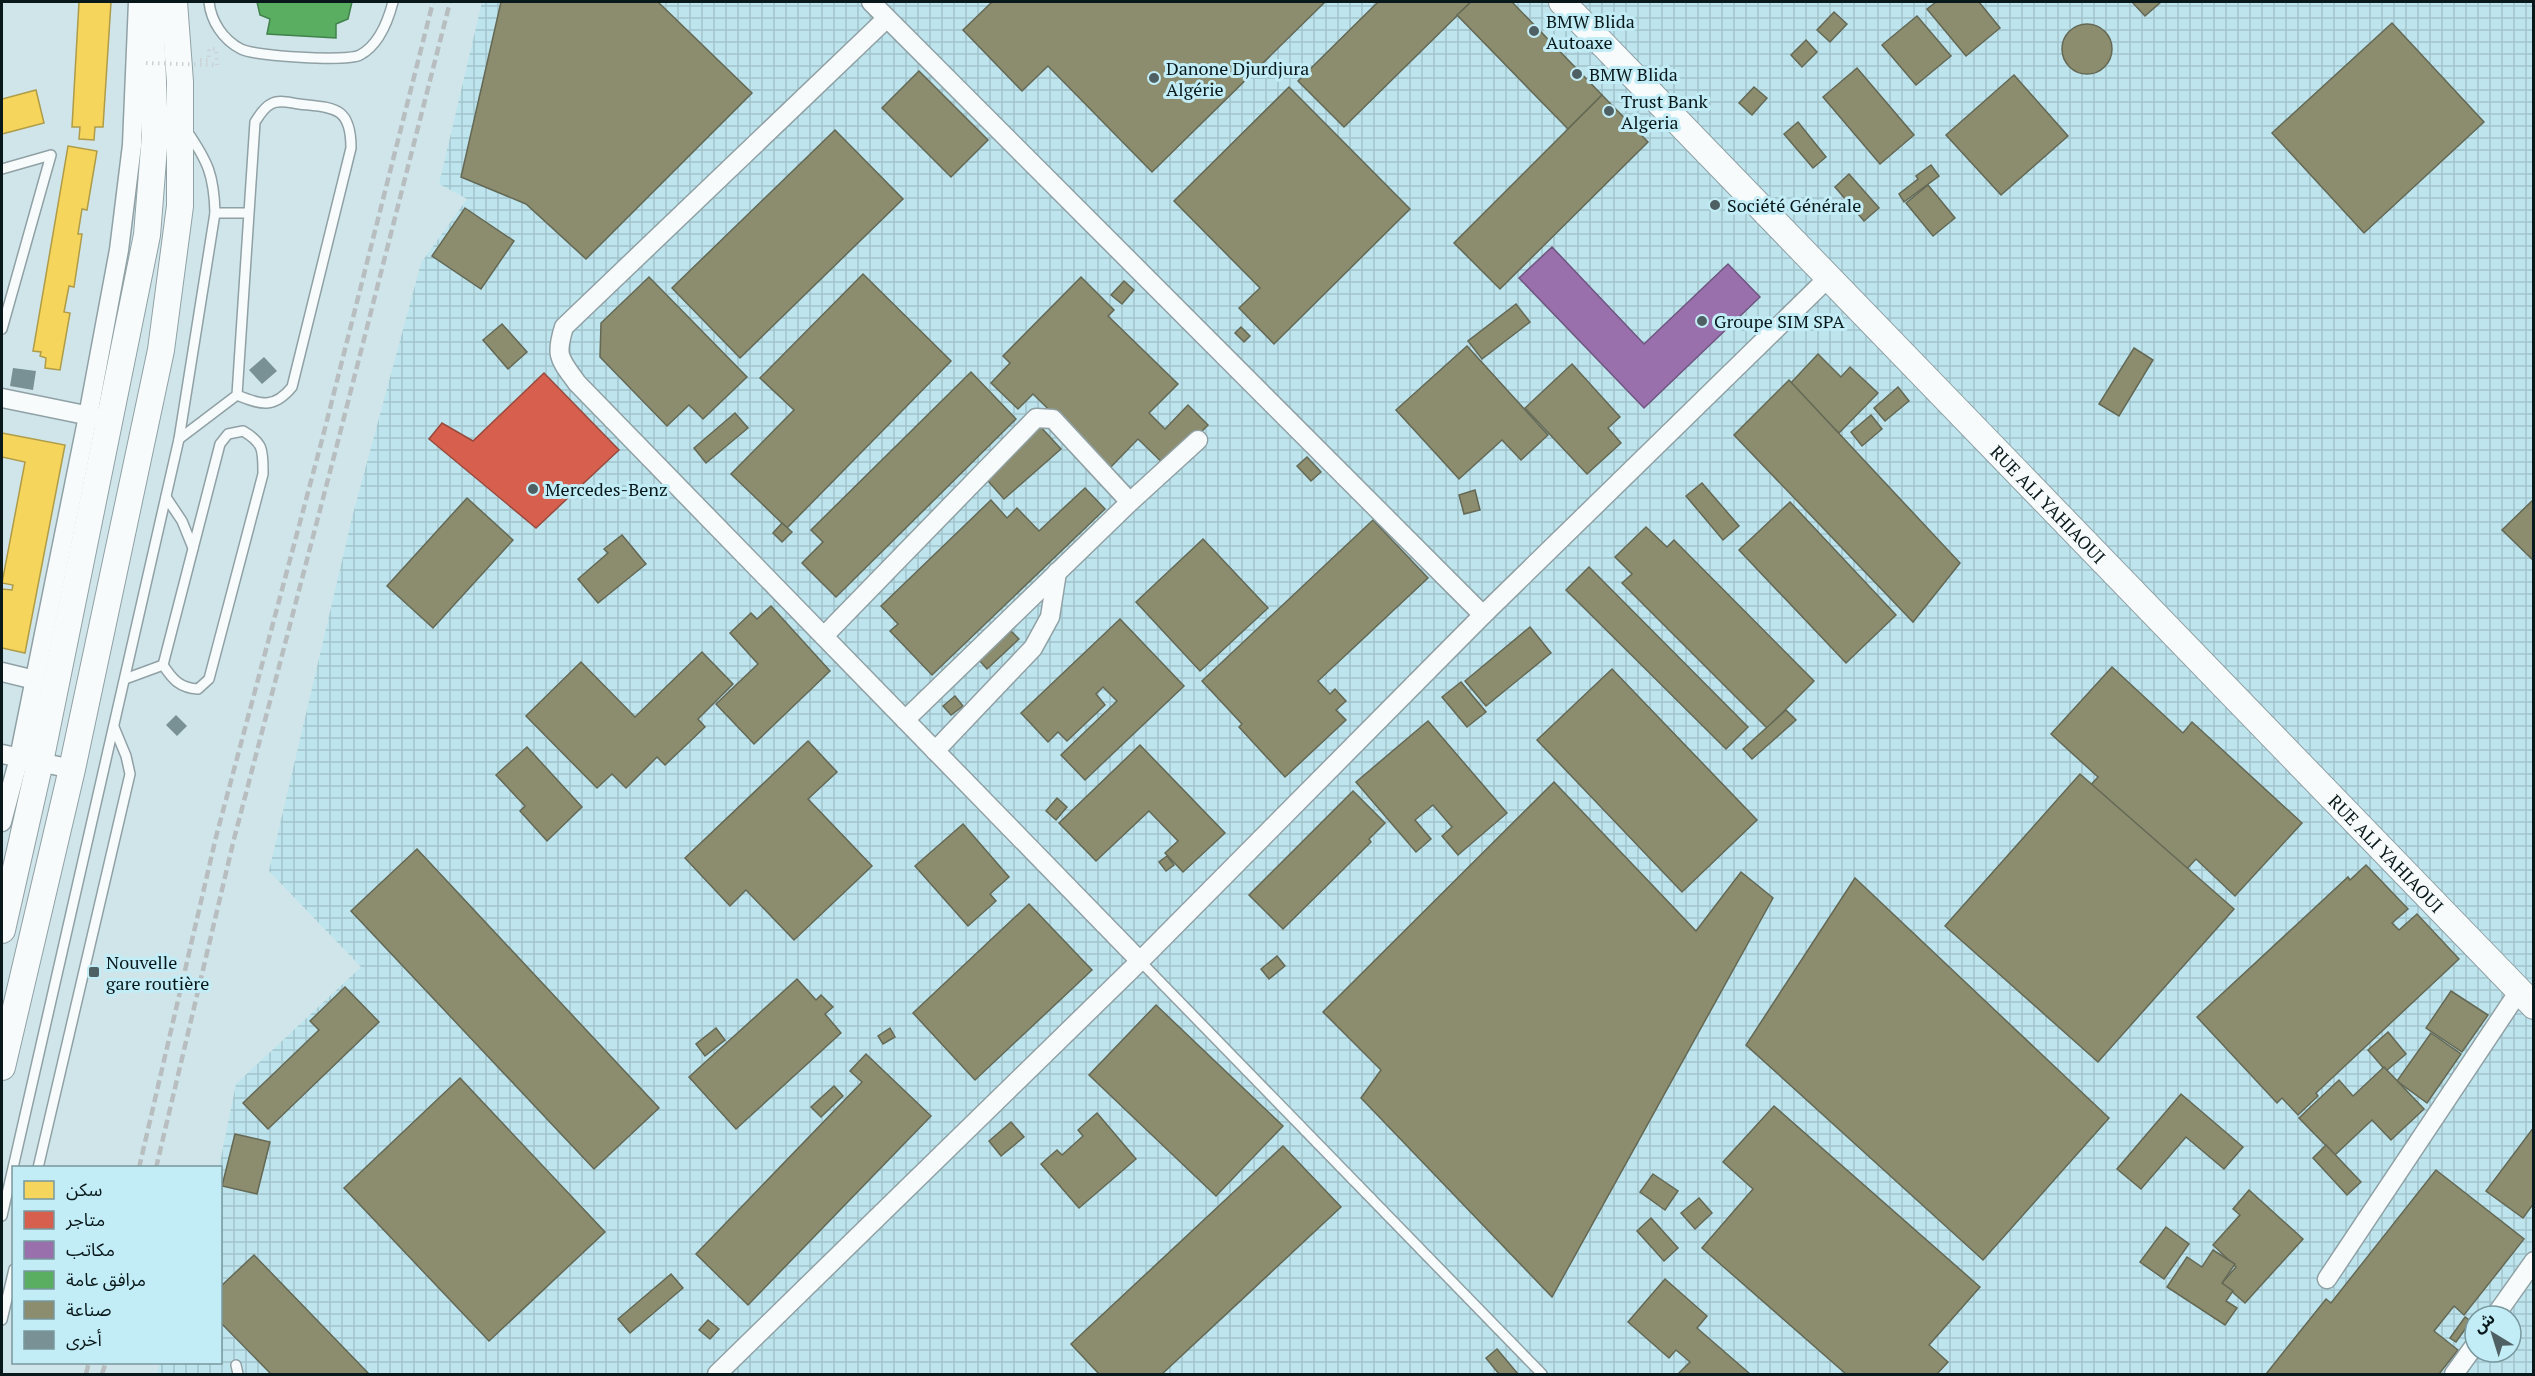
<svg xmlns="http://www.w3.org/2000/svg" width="2535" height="1376" font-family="'PT Serif','Noto Sans Arabic',serif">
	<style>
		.industrial { fill: url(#industrial-grid); fill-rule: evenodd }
		.homes { fill: #f6d55c; stroke: #af9c48; stroke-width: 1.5 }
		.shops { fill: #d6604d; stroke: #984a3e; stroke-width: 1.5 }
		.offices { fill: #9970ab; stroke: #6e5680; stroke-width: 1.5 }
		.public { fill: #5aae61; stroke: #41814c; stroke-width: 1.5 }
		.industry { fill: #8c8c6e; stroke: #646955; stroke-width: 1.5 }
		.building { fill: #799095 }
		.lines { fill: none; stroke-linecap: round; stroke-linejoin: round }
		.lane-casing { stroke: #90a1a5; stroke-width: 12 }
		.street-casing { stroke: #90a1a5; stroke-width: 21 }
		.secondary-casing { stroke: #90a1a5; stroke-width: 28 }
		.path { stroke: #ccd3d5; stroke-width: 4; stroke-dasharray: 1.5 4.5; stroke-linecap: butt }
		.lane { stroke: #f8fbfc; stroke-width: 9 }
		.street { stroke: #f8fbfc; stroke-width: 18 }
		.secondary { stroke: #f8fbfc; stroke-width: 26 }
		.rail { stroke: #b8bebf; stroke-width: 4.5; stroke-dasharray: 9 4.5; stroke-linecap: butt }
		.path-bridge { stroke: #ccd3d5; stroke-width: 4; stroke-dasharray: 1.5 4.5; stroke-linecap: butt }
		.poi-dot { fill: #4e6063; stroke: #c3edf6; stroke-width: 2 }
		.labels { text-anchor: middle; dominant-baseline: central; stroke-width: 6; stroke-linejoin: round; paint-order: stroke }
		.poi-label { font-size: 18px; fill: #08181b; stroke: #c3edf6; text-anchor: start }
		.street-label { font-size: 18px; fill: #08181b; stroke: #c3edf6 }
	</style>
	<defs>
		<pattern id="industrial-grid" width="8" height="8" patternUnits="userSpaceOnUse" patternTransform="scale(1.5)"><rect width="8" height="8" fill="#bee5ee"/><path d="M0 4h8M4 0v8" fill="none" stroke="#a2c4cc"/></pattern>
	</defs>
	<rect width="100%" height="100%" fill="#cfe5ea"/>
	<path class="industrial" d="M482 2H2533V1374H157L160 1363 220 1362V1168L219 1167 236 1084 361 967 269 871 353 514 421 263 467 199 439 184ZM2475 1316H2511V1352H2475Z"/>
	<g class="homes">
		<path d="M79 2H111L103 127H95L94 140 79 139 80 127H72Z"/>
		<path d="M36 90 44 123 2 134V99Z"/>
		<path d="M68 146 97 151 87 210 82 209 78 234H82L74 287 69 286 64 312 70 313 60 370 45 368 46 358 40 356 41 352 33 351Z"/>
		<path d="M2 433 65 445 25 653 2 648V589L12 590 13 585 2 583 25 462 2 457Z"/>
	</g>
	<path class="shops" d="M544 373 619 450 536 528 429 439 442 423 473 441Z"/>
	<path class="offices" d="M1552 247 1644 344 1728 264 1760 297 1644 408 1519 278Z"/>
	<path class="public" d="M257 2H352L348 19 336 24V38L267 34 270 19 260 15Z"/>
	<g class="industry">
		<path d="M501 2H658L752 93 586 259 526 204 461 177Z"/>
		<path d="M992 2H1325L1152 172 1048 66 1022 91 963 30Z"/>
		<path d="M1378 2H1471L1344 127 1298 81Z"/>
		<path d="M1471 2H1512L1602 95 1568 129 1457 15Z"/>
		<path d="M1936 2H1979L2000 28 1966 56 1927 9Z"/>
		<path d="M2132 2H2161L2145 16Z"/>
		<path d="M1834 12 1847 24 1830 42 1817 30Z"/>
		<path d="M1917 16 1951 56 1916 85 1882 45Z"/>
		<path d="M2392 23 2484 122 2364 233 2272 133Z"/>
		<circle cx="2087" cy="49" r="25"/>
		<path d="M1806 40 1817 52 1802 67 1791 55Z"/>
		<path d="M1857 68 1914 135 1880 164 1823 97Z"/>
		<path d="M919 71 988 140 951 177 882 108Z"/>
		<path d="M2014 75 2068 136 2001 195 1946 135Z"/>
		<path d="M1289 87 1410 209 1274 344 1239 308 1260 288 1174 201Z"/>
		<path d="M1754 87 1767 98 1752 115 1739 103Z"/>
		<path d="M1602 95 1648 142 1500 289 1454 243Z"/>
		<path d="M1798 122 1826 157 1813 168 1784 134Z"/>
		<path d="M835 130 903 199 740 358 672 288Z"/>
		<path d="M1931 165 1939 176 1904 202 1899 194 1918 179 1916 176Z"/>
		<path d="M1849 174 1879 208 1864 221 1835 187Z"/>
		<path d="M1928 185 1955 218 1933 236 1906 203Z"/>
		<path d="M465 208 514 241 481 289 432 256Z"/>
		<path d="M863 274 951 361 787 528 731 474 794 410 760 378Z"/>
		<path d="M649 277 747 377 703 419 689 405 667 426 600 357 601 323Z"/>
		<path d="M1081 277 1114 310 1108 316 1178 384 1149 413 1165 429 1188 405 1208 425 1167 467 1138 439 1109 469 1033 394 1018 409 991 383 1010 363 1003 356Z"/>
		<path d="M1124 281 1134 290 1122 304 1111 295Z"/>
		<path d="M1516 304 1530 322 1482 359 1468 341Z"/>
		<path d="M502 324 527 352 508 369 483 340Z"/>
		<path d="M1241 327 1250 336 1244 342 1235 333Z"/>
		<path d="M1467 346 1548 435 1521 460 1502 440 1459 479 1396 410Z"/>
		<path d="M2134 348 2153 360 2119 416 2099 404Z"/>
		<path d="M1818 354 1841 377 1850 367 1878 393 1839 433 1788 386Z"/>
		<path d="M1572 364 1620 417 1608 428 1621 443 1587 474 1525 408Z"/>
		<path d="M971 372 1016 419 836 597 802 563 823 542 811 530Z"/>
		<path d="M1789 380 1960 563 1913 622 1734 435Z"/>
		<path d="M1898 387 1909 401 1885 421 1874 408Z"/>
		<path d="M735 413 748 428 706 463 694 448Z"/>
		<path d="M1871 415 1882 429 1862 446 1851 432Z"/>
		<path d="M1038 424 1061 449 1004 499 981 473Z"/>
		<path d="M1307 457 1321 472 1311 481 1297 466Z"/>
		<path d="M1702 483 1739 526 1723 540 1686 496Z"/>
		<path d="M1085 488 1105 509 932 675 890 631 898 624 881 606 991 500 1007 518 1017 508 1039 531Z"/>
		<path d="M1475 490 1480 510 1464 514 1459 495Z"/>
		<path d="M467 498 513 540 433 628 387 586Z"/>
		<path d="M2534 499V561L2502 530Z"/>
		<path d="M1790 502 1896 615 1846 663 1739 550Z"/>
		<path d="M1373 520 1428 578 1318 681 1330 694 1335 689 1346 701 1336 710 1346 720 1285 777 1239 727 1242 724 1202 681Z"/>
		<path d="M782 523 792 532 782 542 773 533Z"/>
		<path d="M1646 527 1667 547 1674 540 1814 681 1767 728 1622 583 1632 574 1615 557Z"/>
		<path d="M622 535 646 564 598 603 578 579 608 553 604 549Z"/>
		<path d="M1203 539 1268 608 1200 671 1136 602Z"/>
		<path d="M1589 567 1748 727 1726 749 1566 590Z"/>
		<path d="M771 606 830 671 754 744 716 704 758 664 730 633 751 613 757 619Z"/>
		<path d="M1120 619 1184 686 1085 780 1061 755 1117 701 1103 687 1096 694 1105 705 1067 741 1058 732 1048 742 1021 713Z"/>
		<path d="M1530 627 1551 653 1486 706 1465 681Z"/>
		<path d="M1011 631 1019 639 987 669 979 660Z"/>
		<path d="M702 652 733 684 698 719 705 727 665 765 657 757 626 788 612 774 597 788 526 716 581 662 635 717Z"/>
		<path d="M2112 667 2183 733 2192 722 2302 823 2235 896 2196 859 2184 872 2160 850 2156 854 2107 809 2110 807 2089 787 2098 777 2051 734Z"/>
		<path d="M1612 669 1757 820 1682 892 1537 740Z"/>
		<path d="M1461 682 1486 712 1467 727 1442 697Z"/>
		<path d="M955 696 963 706 951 715 943 706Z"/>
		<path d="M1786 710 1796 720 1752 759 1743 749Z"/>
		<path d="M1428 721 1507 813 1458 855 1442 836 1452 827 1433 805 1415 820 1431 839 1416 852 1356 782Z"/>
		<path d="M808 741 837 772 808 799 872 866 794 940 746 890 730 906 685 858Z"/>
		<path d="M1140 745 1225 833 1183 872 1165 853 1178 841 1149 811 1096 861 1059 823Z"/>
		<path d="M527 747 582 807 547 841 520 811 525 806 496 775Z"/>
		<path d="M2080 774 2234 909 2098 1062 1945 926Z"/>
		<path d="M1554 782 1696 931 1741 872 1773 898 1552 1297 1361 1098 1381 1070 1323 1012Z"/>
		<path d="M1353 791 1385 823 1369 839 1371 842 1283 929 1249 895Z"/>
		<path d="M1057 798 1067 807 1056 820 1046 811Z"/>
		<path d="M963 824 1009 877 990 894 996 901 968 926 915 866Z"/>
		<path d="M417 849 659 1108 594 1169 351 911Z"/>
		<path d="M1167 856 1174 865 1166 871 1159 862Z"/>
		<path d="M2366 865 2408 909 2392 923 2399 930 2417 914 2459 959 2316 1093 2318 1096 2298 1115 2282 1098 2277 1103 2197 1017 2348 877 2350 880Z"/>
		<path d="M1855 878 2109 1118 1983 1260 1746 1045Z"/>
		<path d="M1029 904 1092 970 975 1080 913 1013Z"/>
		<path d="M1277 956 1285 966 1269 979 1261 969Z"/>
		<path d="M797 979 816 1000 821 995 833 1007 825 1014 841 1033 736 1129 689 1077Z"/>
		<path d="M345 987 379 1022 268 1129 243 1103 319 1030 310 1021Z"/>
		<path d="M2451 991 2488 1015 2462 1052 2426 1028Z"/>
		<path d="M1156 1005 1283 1126 1216 1196 1089 1075Z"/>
		<path d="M716 1028 725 1040 705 1056 696 1044Z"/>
		<path d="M890 1028 895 1037 883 1044 878 1036Z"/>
		<path d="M2388 1032 2406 1054 2386 1071 2368 1050Z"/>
		<path d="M2431 1033 2461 1054 2427 1103 2397 1081Z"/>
		<path d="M866 1054 931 1116 748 1305 696 1254 862 1082 850 1071Z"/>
		<path d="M2384 1067 2424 1109 2391 1140 2372 1120 2335 1155 2299 1118 2339 1080 2353 1096Z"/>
		<path d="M460 1078 605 1232 489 1341 344 1188Z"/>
		<path d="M834 1086 843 1096 821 1117 811 1107Z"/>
		<path d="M2181 1094 2243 1147 2224 1169 2186 1137 2141 1189 2117 1169Z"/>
		<path d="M1774 1106 1980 1287 1929 1345 1948 1362 1937 1374H1846L1702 1248 1753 1189 1723 1162Z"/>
		<path d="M1097 1113 1136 1159 1079 1208 1041 1164 1057 1150 1062 1155 1083 1136 1078 1130Z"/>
		<path d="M1011 1122 1024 1137 1001 1156 989 1141Z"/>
		<path d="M2534 1127V1203L2523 1218 2486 1191Z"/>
		<path d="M235 1134 270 1142 257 1194 222 1186Z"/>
		<path d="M2326 1145 2361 1182 2347 1195 2313 1158Z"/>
		<path d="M1283 1146 1341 1207 1162 1374H1099L1071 1344Z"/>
		<path d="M2436 1170 2524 1239 2464 1315 2454 1306 2434 1331 2458 1350 2439 1374H2266L2326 1299 2331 1303Z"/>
		<path d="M1653 1174 1678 1191 1665 1210 1640 1192Z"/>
		<path d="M2249 1190 2303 1239 2245 1303 2222 1283 2236 1267 2213 1245 2240 1215 2233 1209Z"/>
		<path d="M1699 1198 1712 1213 1695 1229 1681 1213Z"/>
		<path d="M1651 1218 1678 1248 1664 1261 1637 1231Z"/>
		<path d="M2166 1227 2189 1244 2164 1279 2140 1262Z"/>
		<path d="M2213 1250 2235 1264 2222 1283 2233 1291 2226 1301 2237 1308 2225 1325 2167 1287 2187 1257 2202 1267Z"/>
		<path d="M254 1255 369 1374H271L220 1322V1287Z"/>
		<path d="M671 1274 683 1288 630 1333 618 1319Z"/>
		<path d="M1665 1279 1707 1316 1697 1328 1750 1374H1678L1690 1362 1676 1350 1669 1358 1628 1322Z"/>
		<path d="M2465 1317 2471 1321 2456 1342 2450 1338Z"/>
		<path d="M708 1320 719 1329 710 1339 699 1330Z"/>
		<path d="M1497 1349 1518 1374H1499L1486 1358Z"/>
	</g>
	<g class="building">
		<path d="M264 357 277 371 262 384 249 370Z"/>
		<path d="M13 368 36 371 33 390 10 386Z"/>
		<path d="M176 715 187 726 177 736 166 725Z"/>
	</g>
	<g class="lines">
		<g class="lane-casing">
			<g id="lane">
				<path d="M209 2C211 21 223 40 241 49 254 56 347 62 360 55 379 45 388 21 393 2"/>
				<path d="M2 169 51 155 2 329"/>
				<path d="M215 213H248"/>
				<path d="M243 431C264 443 263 451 263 474L209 679 198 689C180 688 173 680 163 665L220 444 228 434Z"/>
				<path d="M179 439 237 395 255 122C259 116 264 107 271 104 279 99 290 103 299 104 334 108 351 106 351 148L292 387C274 409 261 405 237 395"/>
				<path d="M166 497 182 521 193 548"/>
				<path d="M125 679 163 665"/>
				<path d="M1140 961 1542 1374"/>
				<path d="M38 1168 130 774 126 756 114 727"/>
				<path d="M2 1216 179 439 215 213C214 175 208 162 187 131"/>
				<path d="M2 1320 14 1269"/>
				<path d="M236 1365 238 1374"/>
			</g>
		</g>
		<g class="street-casing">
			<g id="street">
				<path d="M871 2 1483 615"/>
				<path d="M886 19 564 327C555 356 559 358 577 383L1140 961"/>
				<path d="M2 398 100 418"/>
				<path d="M824 636 1036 418 1053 419 1130 502"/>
				<path d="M2 672 35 680"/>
				<path d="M905 720 1130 502 1198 440"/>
				<path d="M935 751 1033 648 1050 617 1057 572"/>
				<path d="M2 754 72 769"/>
				<path d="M2 822 19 758 88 416 119 250 132 145 138 2"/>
				<path d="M2327 1279 2519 991"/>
				<path d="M2495 1316 2534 1261"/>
				<path d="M717 1374 1140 961 1483 615 1830 276"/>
				<path d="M2454 1374 2475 1345"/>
			</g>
		</g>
		<g class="secondary-casing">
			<g id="secondary">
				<path id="s1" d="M1562 2 2534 1006"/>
				<path d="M2 930 40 762 147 235 155 135 150 2"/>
				<path d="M2 1067 72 769 161 350 180 206V82L174 2"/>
			</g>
		</g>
		<path class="path" d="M200 60H209V49H216L217 65"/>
		<use href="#lane" class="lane"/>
		<use href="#street" class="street"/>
		<use href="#secondary" class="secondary"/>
		<g class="rail">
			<path d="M139 1168 216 837 323 436 433 2"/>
			<path d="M156 1168 234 839 338 441 450 2"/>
			<path d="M86 1374 89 1362"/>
			<path d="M102 1374 106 1362"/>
		</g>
		<path class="path-bridge" d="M146 63 217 65"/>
	</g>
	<g class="poi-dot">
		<circle cx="1534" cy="31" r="6"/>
		<circle cx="1577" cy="74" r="6"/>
		<circle cx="1154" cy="78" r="6"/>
		<circle cx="1609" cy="111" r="6"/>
		<circle cx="1715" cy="205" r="6"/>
		<circle cx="1702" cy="321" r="6"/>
		<circle cx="533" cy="489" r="6"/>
		<rect x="88" y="966" width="12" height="12" rx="3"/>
	</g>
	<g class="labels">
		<g class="poi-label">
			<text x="1546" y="21">BMW Blida<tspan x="1546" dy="21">Autoaxe</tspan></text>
			<text x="1166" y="68">Danone Djurdjura<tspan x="1166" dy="21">Algérie</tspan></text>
			<text x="1589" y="74">BMW Blida</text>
			<text x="1621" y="101">Trust Bank<tspan x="1621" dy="21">Algeria</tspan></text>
			<text x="1727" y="205">Société Générale</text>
			<text x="1714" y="321">Groupe SIM SPA</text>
			<text x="545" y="489">Mercedes-Benz</text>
			<text x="106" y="962">Nouvelle<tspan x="106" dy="21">gare routière</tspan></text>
		</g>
		<g class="street-label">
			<text stroke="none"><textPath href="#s1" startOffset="699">RUE ALI YAHIAOUI</textPath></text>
			<text stroke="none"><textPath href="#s1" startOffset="1185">RUE ALI YAHIAOUI</textPath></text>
		</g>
	</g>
	<rect width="2535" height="1376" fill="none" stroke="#08181b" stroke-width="6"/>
	<rect x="12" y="1166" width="210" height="198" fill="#c3edf6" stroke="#78989e" stroke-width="1.5"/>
	<rect x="24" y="1181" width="30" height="18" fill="#f6d55c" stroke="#78989e" stroke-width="1.5"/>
	<text x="66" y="1196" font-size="18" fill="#08181b">سكن</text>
	<rect x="24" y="1211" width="30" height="18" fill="#d6604d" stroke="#78989e" stroke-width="1.5"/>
	<text x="66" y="1226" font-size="18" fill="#08181b">متاجر</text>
	<rect x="24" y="1241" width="30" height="18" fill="#9970ab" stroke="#78989e" stroke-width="1.5"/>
	<text x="66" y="1256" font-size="18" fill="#08181b">مكاتب</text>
	<rect x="24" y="1271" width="30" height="18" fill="#5aae61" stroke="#78989e" stroke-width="1.5"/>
	<text x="66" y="1286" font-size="18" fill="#08181b">مرافق عامة</text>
	<rect x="24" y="1301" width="30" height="18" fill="#8c8c6e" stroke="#78989e" stroke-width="1.5"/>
	<text x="66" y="1316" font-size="18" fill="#08181b">صناعة</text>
	<rect x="24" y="1331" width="30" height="18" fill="#799095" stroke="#78989e" stroke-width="1.5"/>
	<text x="66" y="1346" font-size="18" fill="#08181b">أخرى</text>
	<g transform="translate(2493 1334) rotate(322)"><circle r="28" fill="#c3edf6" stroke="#78989e" stroke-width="1.5"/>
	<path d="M0-4.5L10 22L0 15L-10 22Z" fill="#4e6063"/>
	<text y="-9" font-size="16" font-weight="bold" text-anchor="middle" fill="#08181b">ش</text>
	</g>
</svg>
